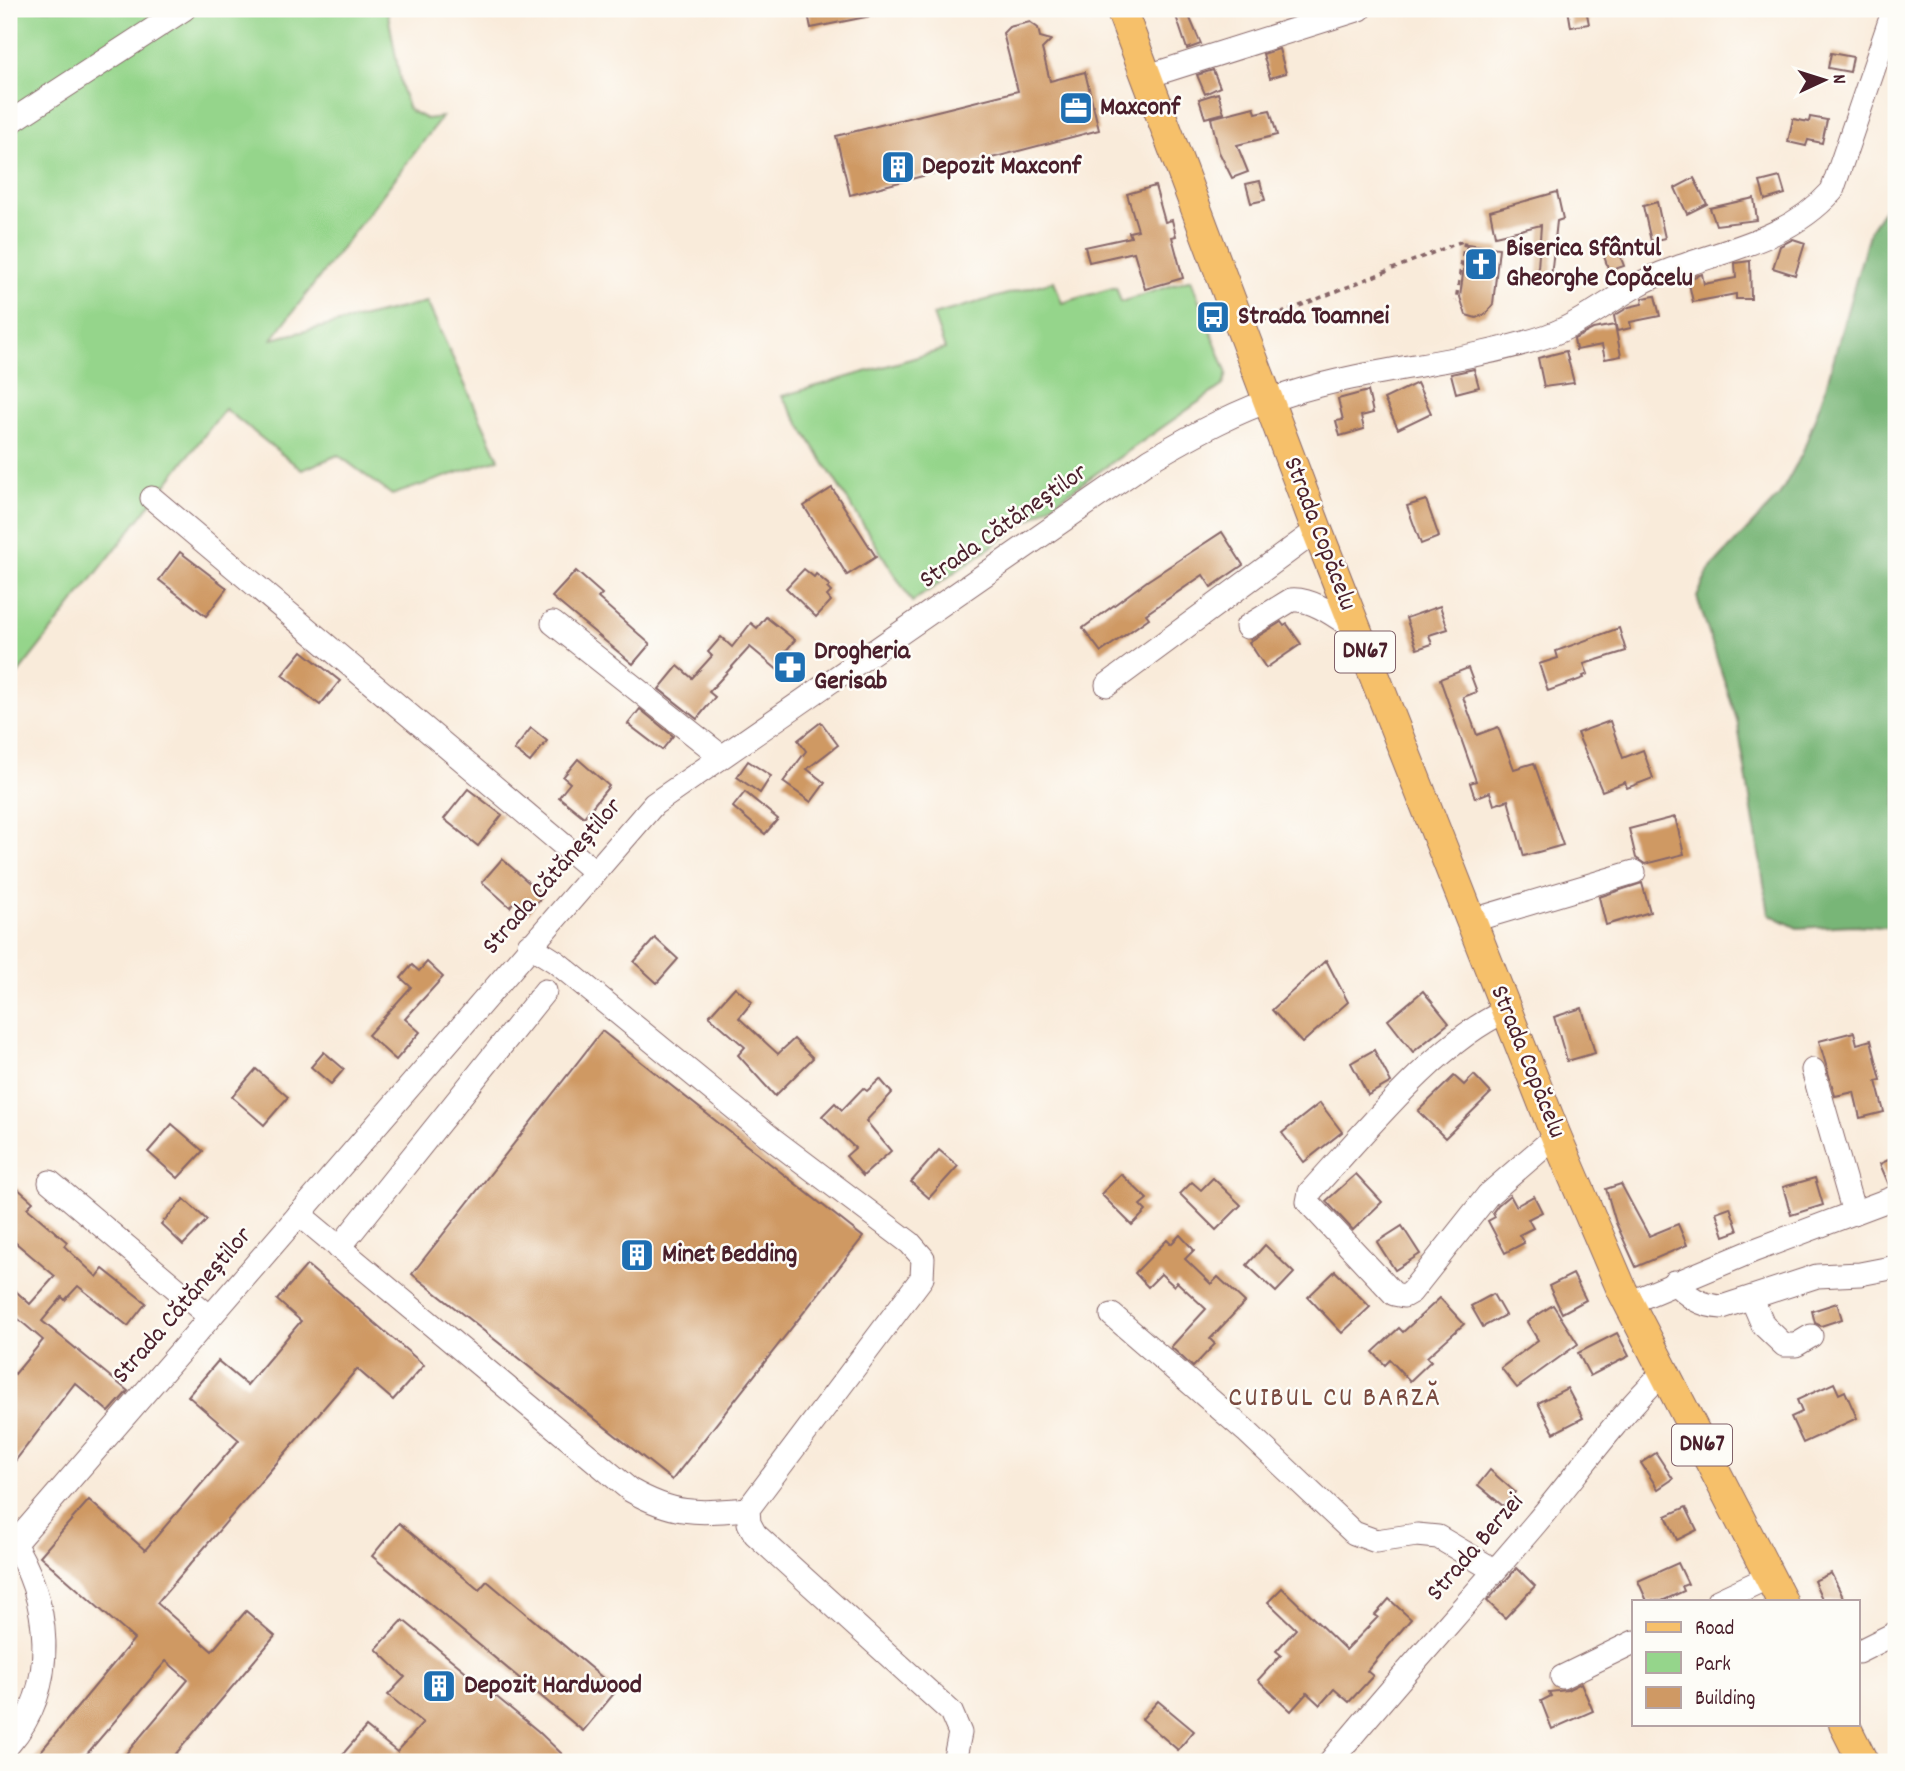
<svg xmlns="http://www.w3.org/2000/svg" width="1905" height="1771" font-family="Dekko,sans-serif">
	<style>
		.green { fill: #95d58b; stroke: #707a5b; stroke-width: 2 }
		.forest { fill: #78b677; stroke: #616a51; stroke-width: 2 }
		.building { fill: #cf9964 }
		.lines { fill: none; stroke-linecap: round; stroke-linejoin: round }
		.minor-casing { stroke: #876668; stroke-width: 25 }
		.major-casing { stroke: #876668; stroke-width: 32 }
		.path { stroke: #876668; stroke-width: 3.5; stroke-dasharray: 5 5; stroke-linecap: butt }
		.minor { stroke: #fff; stroke-width: 23 }
		.major { stroke: #f6c06b; stroke-width: 30 }
		.labels { text-anchor: middle; dominant-baseline: central; stroke-width: 5; stroke-linejoin: round; paint-order: stroke }
		.shield { fill: #fdfcf7; stroke: #806168; stroke-width: 2 }
		.shield-label { font-size: 24px; font-weight: bold; fill: #4a1f2b }
		.poi-label { font-size: 26px; font-weight: bold; fill: #4a1f2b; stroke: #fdfcf7; text-anchor: start }
		.street-label { font-size: 26px; fill: #4a1f2b; stroke: #fdfcf7 }
		.neighbourhood-label { font-size: 28px; letter-spacing: 2px; fill: #794a3f; stroke: #fdfcf7 }
	</style>
	<rect width="100%" height="100%" fill="#fdfcf7"/>
	<filter id="ink" filterUnits="userSpaceOnUse"><feTurbulence type="fractalNoise" baseFrequency=".0143" numOctaves="2"/><feDisplacementMap in="SourceGraphic" scale="14" xChannelSelector="R" yChannelSelector="G"/><feConvolveMatrix kernelMatrix="1 2 1 2 8 2 1 2 1" color-interpolation-filters="sRGB"/></filter>
	<filter id="wash" filterUnits="userSpaceOnUse"><feTurbulence type="fractalNoise" baseFrequency=".00686" numOctaves="4" result="noise"/><feDisplacementMap in="SourceGraphic" scale="28" xChannelSelector="R" yChannelSelector="G"/><feGaussianBlur stdDeviation="1.57" result="paint"/><feColorMatrix in="noise" values="0 0 0 0 0 0 0 0 0 0 0 0 0 0 0 0 0 1.4 0 .05"/><feComposite in="paint" operator="in"/></filter>
	<g filter="url(#wash)">
		<rect width="100%" height="100%" fill="#f9ebda"/>
		<g class="green">
			<path d="M9 9H387L402 90 409 110 426 119 442 117 272 339 427 302 499 459 392 495 338 455 302 470 225 409 9 685Z"/>
			<path d="M1191 279 1227 374 1223 385 912 602 782 396 945 349 933 315 1054 281 1062 303 1116 287 1121 302Z"/>
		</g>
		<path class="forest" d="M1896 191V928L1853 925 1797 928 1769 914 1737 720 1697 597 1709 570 1779 496 1802 454 1825 390 1870 230Z"/>
		<g id="blocks">
			<g class="building">
				<path d="M807 9H870L871 16 811 28Z"/>
				<path d="M1186 9 1201 44 1187 49 1174 10Z"/>
				<path d="M1568 9H1586L1589 24 1571 27Z"/>
				<path d="M1030 22 1038 28 1040 37 1051 40 1042 49 1050 81 1085 72 1099 130 850 195 836 136 1018 91 1003 33 1009 27Z"/>
				<path d="M1279 49 1286 73 1270 78 1263 54Z"/>
				<path d="M1831 53 1853 57 1850 72 1828 68Z"/>
				<path d="M1213 70 1220 87 1205 94 1197 75Z"/>
				<path d="M1218 93 1224 113 1205 118 1199 99Z"/>
				<path d="M1254 107 1256 113 1270 110 1277 135 1237 145 1248 172 1232 178 1219 152 1211 118Z"/>
				<path d="M1810 117 1827 120 1822 143 1808 140 1806 146 1788 142 1793 119 1809 122Z"/>
				<path d="M1780 177 1785 194 1765 200 1760 182Z"/>
				<path d="M1694 178 1707 204 1687 214 1675 188Z"/>
				<path d="M1260 181 1265 200 1251 203 1246 184Z"/>
				<path d="M1155 186 1165 222 1172 220 1176 236 1172 237 1183 278 1145 289 1134 252 1089 262 1085 247 1131 237 1129 232 1138 230 1127 194Z"/>
				<path d="M1557 192 1563 219 1557 221 1551 277 1549 284 1537 283 1541 225 1495 236 1490 211Z"/>
				<path d="M1754 198 1757 220 1716 225 1710 208Z"/>
				<path d="M1657 202 1665 238 1651 241 1643 206Z"/>
				<path d="M1793 239 1805 243 1795 275 1773 268 1780 246Z"/>
				<path d="M1467 244 1499 248 1493 304 1486 314 1476 318 1466 315 1460 297Z"/>
				<path d="M1616 245 1624 266 1609 271 1602 250Z"/>
				<path d="M1750 261 1751 299H1736V294L1693 302 1688 279 1702 274 1704 284 1736 278 1735 263Z"/>
				<path d="M1655 296 1660 316 1630 322 1631 328 1617 331 1614 316 1629 307 1642 304 1643 298Z"/>
				<path d="M1615 325 1621 356 1605 359 1602 345 1576 350 1574 339 1593 329Z"/>
				<path d="M1566 351 1574 383 1544 387 1538 358Z"/>
				<path d="M1474 369 1479 387 1456 393 1451 374Z"/>
				<path d="M1417 383 1431 413 1398 429 1384 399Z"/>
				<path d="M1368 391 1373 413 1361 416 1364 429 1340 436 1336 421 1343 420 1338 399Z"/>
				<path d="M832 488 876 557 847 575 804 506Z"/>
				<path d="M1426 500 1439 537 1421 544 1407 506Z"/>
				<path d="M1222 532 1243 565 1211 587 1203 575 1146 614 1149 618 1101 652 1083 628 1147 581Z"/>
				<path d="M180 552 227 588 206 616 159 580Z"/>
				<path d="M804 569 814 577 816 574 830 586 827 588 831 592 827 596 831 601 816 617 786 588Z"/>
				<path d="M576 571 602 594 598 598 650 644 633 664 552 597Z"/>
				<path d="M1440 606 1448 629 1429 635 1432 644 1417 649 1406 618Z"/>
				<path d="M766 617 795 640 785 652 802 667 791 681 750 647 709 692 715 697 697 719 659 689 678 666 692 678 712 656 708 652 721 637 732 647 751 623 757 628Z"/>
				<path d="M1281 622 1284 626 1287 624 1301 644 1266 668 1249 642Z"/>
				<path d="M1619 628 1626 651 1584 664 1588 674 1583 676 1584 678 1548 691 1539 664 1558 658 1556 651Z"/>
				<path d="M302 651 340 681 320 705 282 675Z"/>
				<path d="M1468 668 1477 692 1463 697 1477 735 1498 727 1514 769 1534 763 1563 845 1524 856 1508 800 1494 805 1490 792 1475 798 1470 783 1476 781 1440 679Z"/>
				<path d="M640 709 673 736 662 750 628 724Z"/>
				<path d="M1610 721 1623 758 1643 750 1653 778 1627 788 1625 782 1602 791 1577 733Z"/>
				<path d="M821 722 838 745 807 769 825 783 811 802 783 782 806 751 798 740Z"/>
				<path d="M531 728 547 741 530 762 514 750Z"/>
				<path d="M578 759 609 786 584 817 559 797 570 783 563 777Z"/>
				<path d="M748 761 771 776 760 793 737 777Z"/>
				<path d="M468 789 502 815 478 846 444 819Z"/>
				<path d="M745 792 778 819 765 834 733 807Z"/>
				<path d="M1675 817 1684 854 1645 864 1636 858 1629 829Z"/>
				<path d="M502 859 543 895 528 913 514 901 510 907 482 882Z"/>
				<path d="M1642 883 1650 912 1606 925 1599 897Z"/>
				<path d="M655 938 678 959 657 983 634 962Z"/>
				<path d="M1326 960 1348 1002 1302 1043 1272 1010Z"/>
				<path d="M427 962 443 977 405 1019 420 1032 396 1060 368 1035 411 987 401 978 412 965 419 971Z"/>
				<path d="M735 987 752 1002 739 1018 778 1054 794 1039 813 1058 775 1096 738 1055 745 1047 709 1016Z"/>
				<path d="M1423 991 1449 1023 1413 1052 1388 1020Z"/>
				<path d="M1582 1008 1595 1053 1567 1061 1554 1017Z"/>
				<path d="M602 1031 863 1237 672 1480 412 1274Z"/>
				<path d="M1854 1032 1857 1044 1871 1040 1881 1080 1876 1081 1884 1112 1860 1118 1854 1092 1835 1096 1819 1041Z"/>
				<path d="M1374 1050 1391 1082 1368 1095 1351 1063Z"/>
				<path d="M324 1052 344 1069 331 1084 311 1067Z"/>
				<path d="M256 1069 288 1097 264 1125 232 1097Z"/>
				<path d="M1474 1075 1491 1093 1445 1138 1418 1111 1454 1076 1464 1085Z"/>
				<path d="M880 1079 892 1093 866 1121 891 1151 863 1176 846 1156 855 1148 822 1116 835 1103 842 1110 863 1088 867 1091Z"/>
				<path d="M1320 1103 1342 1132 1304 1162 1282 1133Z"/>
				<path d="M172 1124 203 1151 178 1178 148 1152Z"/>
				<path d="M939 1150 958 1166 929 1198 911 1182Z"/>
				<path d="M1896 1156V1183L1889 1185 1880 1164Z"/>
				<path d="M1121 1174 1147 1199 1140 1205 1146 1211 1132 1225 1101 1194Z"/>
				<path d="M1356 1174 1382 1202 1353 1230 1326 1201Z"/>
				<path d="M1213 1178 1241 1205 1216 1230 1180 1194 1192 1182 1201 1190Z"/>
				<path d="M1815 1178 1823 1205 1791 1215 1783 1187Z"/>
				<path d="M9 1181 33 1202 27 1208 67 1242 64 1246 97 1277 103 1269 146 1303 128 1326 78 1286 65 1300 62 1297 42 1321 128 1391 109 1412 75 1383 9 1469V1369L15 1374 43 1340 9 1311V1285L30 1304 55 1276 9 1237Z"/>
				<path d="M1621 1184 1649 1236 1678 1224 1687 1245 1636 1267 1616 1223 1606 1189Z"/>
				<path d="M1510 1195 1516 1206 1534 1196 1542 1212 1528 1219 1533 1228 1519 1235 1524 1243 1505 1253 1488 1221 1495 1217 1493 1212 1498 1205Z"/>
				<path d="M184 1199 207 1220 183 1245 161 1224Z"/>
				<path d="M1730 1207 1738 1231 1724 1236 1716 1212Z"/>
				<path d="M1402 1226 1420 1254 1395 1270 1377 1242Z"/>
				<path d="M1180 1235 1194 1250 1185 1259 1211 1284 1218 1277 1245 1302 1210 1339 1215 1344 1193 1367 1171 1347 1206 1309 1177 1282 1174 1286 1161 1274 1148 1287 1135 1273 1167 1240 1171 1244Z"/>
				<path d="M1265 1245 1294 1273 1276 1292 1247 1265Z"/>
				<path d="M307 1265 424 1365 393 1400 357 1369 157 1603 212 1651 246 1611 275 1636 169 1762H119L188 1680 166 1661 80 1762H32L134 1639 40 1556 89 1500 145 1550 239 1440 188 1396 218 1361 247 1385 301 1321 277 1300Z"/>
				<path d="M1335 1271 1370 1307 1342 1333 1308 1297Z"/>
				<path d="M1573 1274 1586 1300 1562 1313 1549 1286Z"/>
				<path d="M1493 1294 1505 1315 1483 1327 1471 1306Z"/>
				<path d="M1440 1298 1464 1324 1427 1357 1431 1361 1410 1381 1390 1360 1385 1365 1373 1352 1399 1328 1403 1332Z"/>
				<path d="M1837 1303 1842 1319 1821 1326 1815 1323 1812 1311Z"/>
				<path d="M1553 1305 1578 1344 1517 1388 1501 1368 1538 1340 1527 1322Z"/>
				<path d="M1617 1333 1629 1356 1590 1376 1578 1353Z"/>
				<path d="M1834 1383 1839 1394 1845 1391 1857 1418 1803 1443 1791 1417 1802 1412 1797 1400Z"/>
				<path d="M1567 1388 1583 1418 1554 1433 1538 1403Z"/>
				<path d="M1656 1453 1673 1479 1658 1489 1641 1463Z"/>
				<path d="M1490 1470 1515 1492 1503 1506 1478 1485Z"/>
				<path d="M1686 1507 1697 1530 1677 1540 1666 1516Z"/>
				<path d="M399 1523 479 1590 487 1581 617 1690 583 1731 372 1556Z"/>
				<path d="M1678 1563 1688 1584 1682 1586 1684 1591 1662 1601H1647L1638 1581Z"/>
				<path d="M1517 1568 1535 1586 1505 1618 1487 1601Z"/>
				<path d="M1831 1573 1845 1601H1823L1814 1581Z"/>
				<path d="M1282 1588 1346 1650 1378 1617 1375 1615 1389 1599 1411 1619 1367 1671 1373 1676 1349 1702 1334 1689 1320 1705 1307 1693 1291 1711 1258 1680 1281 1655 1276 1651 1296 1629 1268 1602Z"/>
				<path d="M403 1620 538 1731 562 1754 555 1762H336L366 1727 397 1752 423 1723 388 1695 405 1677 376 1649Z"/>
				<path d="M1581 1683 1593 1711 1552 1729 1541 1701 1551 1696 1549 1692 1567 1690Z"/>
				<path d="M1158 1701 1194 1731 1178 1750 1142 1719Z"/>
			</g>
		</g>
	</g>
	<g filter="url(#ink)">
		<use href="#blocks" fill-opacity="0" stroke="#876668" stroke-width="2"/>
		<g class="lines">
			<g class="minor-casing">
				<g id="minor">
					<path d="M1148 76 1360 9"/>
					<path d="M9 123 184 9"/>
					<path d="M152 498 594 871"/>
					<path d="M553 623 721 756"/>
					<path d="M1247 627 1291 600C1313 598 1338 618 1356 630"/>
					<path d="M1107 685 1317 530"/>
					<path d="M1470 921 1634 872"/>
					<path d="M529 945 556 962 771 1138 910 1243 923 1258 922 1278 748 1509 749 1523 755 1534 951 1712 960 1733 954 1762"/>
					<path d="M1506 1011C1437 1041 1362 1136 1310 1192L1308 1202 1394 1294 1404 1296 1411 1292 1488 1195 1556 1136"/>
					<path d="M1813 1070 1854 1213"/>
					<path d="M50 1182 210 1317"/>
					<path d="M299 1214 630 1490C676 1516 697 1513 748 1509"/>
					<path d="M339 1248 545 991"/>
					<path d="M1674 1282C1688 1297 1701 1306 1722 1307L1817 1276 1860 1274 1896 1267"/>
					<path d="M1752 1299 1763 1325 1784 1345H1796L1811 1336"/>
					<path d="M1629 1303 1755 1250 1896 1197"/>
					<path d="M1112 1315 1246 1431 1354 1533 1376 1541 1417 1535 1438 1537 1494 1570"/>
					<path d="M9 1536C51 1599 60 1685 9 1744"/>
					<path d="M14 1544 654 804 1150 460C1194 434 1240 409 1289 394 1373 367 1463 364 1547 336 1590 321 1625 286 1668 271 1727 249 1788 240 1832 191L1894 9"/>
					<path d="M1718 1601 1769 1577"/>
					<path d="M1858 1652 1896 1633"/>
					<path d="M1562 1677 1634 1642"/>
					<path d="M1330 1762C1397 1681 1468 1603 1536 1523 1579 1472 1616 1418 1664 1372"/>
				</g>
			</g>
			<g class="major-casing">
				<g id="major">
					<path d="M1121 9 1317 530 1556 1136 1622 1290 1782 1601"/>
					<path d="M1844 1724 1863 1762"/>
				</g>
			</g>
			<path class="path" d="M1262 321 1465 240 1456 301"/>
			<use href="#minor" class="minor"/>
			<use href="#major" class="major"/>
		</g>
	</g>
	<defs>
		<g id="office-square" transform="scale(1.75)"><rect x="-9" y="-9" width="18" height="18" rx="4" fill="#1f6fb2" stroke="#fdfcf7"/><path d="M-6-3h4V-5.5h4V-3h4V5H-6ZM-1-4.5V-3h2v-1.5ZM-6 0V1H6V0Z" fill="#fff"/></g>
		<g id="building-square" transform="scale(1.75)"><rect x="-9" y="-9" width="18" height="18" rx="4" fill="#1f6fb2" stroke="#fdfcf7"/><path d="M-4-6H4V6H1V3H-1V6H-4ZM-2.5-4.3h1.7v1.8h-1.7ZM.8-4.3h1.7v1.8H.8ZM-2.5-1h1.7V.8h-1.7ZM.8-1h1.7V.8H.8Z" fill="#fff"/></g>
		<g id="church-square" transform="scale(1.75)"><rect x="-9" y="-9" width="18" height="18" rx="4" fill="#1f6fb2" stroke="#fdfcf7"/><path d="M-1.2-6h2.4v3.5h3.3v2.4h-3.3V6h-2.4V-.1h-3.3v-2.4h3.3Z" fill="#fff"/></g>
		<g id="bus-square" transform="scale(1.75)"><rect x="-9" y="-9" width="18" height="18" rx="4" fill="#1f6fb2" stroke="#fdfcf7"/><path d="M-5-6H5V4H4V6H2V4H-2V6H-4V4H-5ZM-3.5-4V0h7V-4ZM-3.5 1.2v1.5H-2V1.2ZM2 1.2v1.5H3.5V1.2Z" fill="#fff"/></g>
		<g id="pharmacy-square" transform="scale(1.75)"><rect x="-9" y="-9" width="18" height="18" rx="4" fill="#1f6fb2" stroke="#fdfcf7"/><path d="M-2-6h4v4h4v4h-4v4h-4v-4h-4v-4h4Z" fill="#fff"/></g>
	</defs>
	<g fill-rule="evenodd">
		<use href="#office-square" x="1076" y="108"/>
		<use href="#building-square" x="898" y="167"/>
		<use href="#church-square" x="1481" y="264"/>
		<use href="#bus-square" x="1213" y="317"/>
		<use href="#pharmacy-square" x="790" y="667"/>
		<use href="#building-square" x="637" y="1255"/>
		<use href="#building-square" x="439" y="1686"/>
	</g>
	<g class="labels">
		<g class="shield">
			<rect x="1335" y="631.5" width="60" height="41" rx="5"/>
			<rect x="1672" y="1424.5" width="60" height="41" rx="5"/>
		</g>
		<g class="shield-label">
			<text x="1365" y="652">DN67</text>
			<text x="1702" y="1445">DN67</text>
		</g>
		<g class="poi-label">
			<text x="1100" y="108">Maxconf</text>
			<text x="922" y="167">Depozit Maxconf</text>
			<text x="1506" y="249">Biserica Sfântul<tspan x="1506" dy="30">Gheorghe Copăcelu</tspan></text>
			<text x="1238" y="317">Strada Toamnei</text>
			<text x="814" y="652">Drogheria<tspan x="814" dy="30">Gerisab</tspan></text>
			<text x="662" y="1255">Minet Bedding</text>
			<text x="464" y="1686">Depozit Hardwood</text>
		</g>
		<g class="street-label">
			<text transform="translate(1004 527) rotate(-35)">Strada Cătăneștilor</text>
			<text transform="translate(1319 534) rotate(69)">Strada Copăcelu</text>
			<text transform="translate(553 877) rotate(-49)">Strada Cătăneștilor</text>
			<text transform="translate(1527 1062) rotate(68)">Strada Copăcelu</text>
			<text transform="translate(183 1306) rotate(-49)">Strada Cătăneștilor</text>
			<text transform="translate(1476 1548) rotate(-49)">Strada Berzei</text>
		</g>
		<g class="neighbourhood-label">
			<text x="1335" y="1400">CUIBUL CU BARZĂ</text>
		</g>
	</g>
	<rect width="1905" height="1771" fill="none" stroke="#fdfcf7" stroke-width="35"/>
	<rect x="1632" y="1600" width="228" height="126" fill="#fdfcf7" stroke="#b5a4a5" stroke-width="2"/>
	<rect x="1646" y="1622" width="35" height="10" fill="#f6c06b" stroke="#b5a4a5" stroke-width="2"/>
	<text x="1695" y="1634" font-size="21" fill="#4a1f2b">Road</text>
	<rect x="1646" y="1652" width="35" height="21" fill="#95d58b" stroke="#b5a4a5" stroke-width="2"/>
	<text x="1695" y="1670" font-size="21" fill="#4a1f2b">Park</text>
	<rect x="1646" y="1687" width="35" height="21" fill="#cf9964" stroke="#b5a4a5" stroke-width="2"/>
	<text x="1695" y="1704" font-size="21" fill="#4a1f2b">Building</text>
	<g transform="translate(1824 80) rotate(86)" stroke="#fdfcf7" stroke-width="5" paint-order="stroke">
	<path d="M0-5L12 26L0 18L-12 26Z" fill="#4a1f2b"/>
	<text y="-10" font-size="19" font-weight="bold" text-anchor="middle" fill="#4a1f2b">N</text>
	</g>
</svg>
